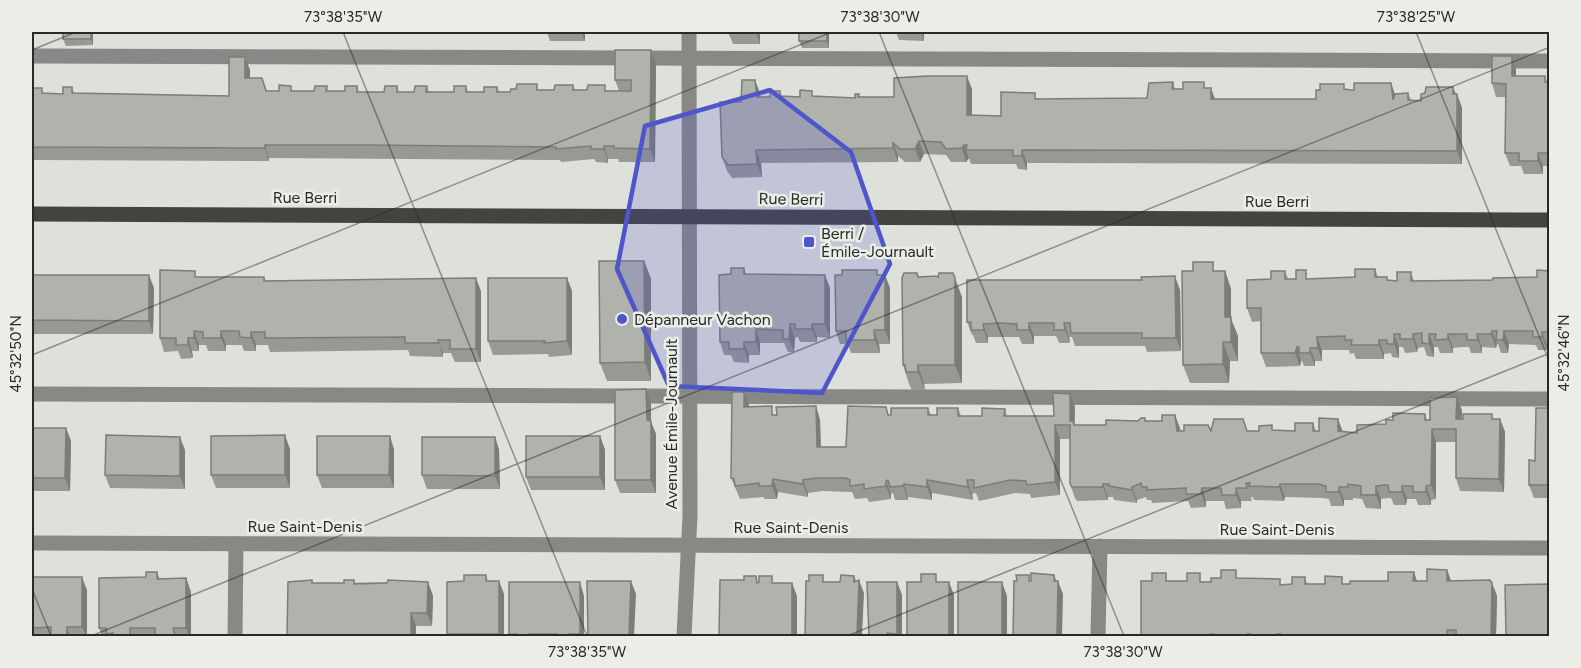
<svg xmlns="http://www.w3.org/2000/svg" width="1581" height="668" font-family="Figtree,sans-serif">
	<style>
		.lines { fill: none; stroke-linecap: round; stroke-linejoin: round }
		.minor { stroke: #888987; stroke-width: 15 }
		.major { stroke: #424440; stroke-width: 15 }
		.wall { fill: #979994 }
		.shaded-wall { fill: #7b7d78 }
		.building { fill: #b0b2ac; stroke: #7b7d78; stroke-width: 1.5 }
		.marked { fill: #4f55cb; fill-opacity: 0.2; stroke: #4f55cb; stroke-width: 4.5; stroke-linejoin: round }
		.ticks { fill: none; stroke: #292a27; stroke-width: 1.5; stroke-opacity: 0.45 }
		.poi-dot { fill: #4f55cb; stroke: #ebeee7; stroke-width: 2 }
		.labels { text-anchor: middle; dominant-baseline: central; stroke-width: 5; stroke-linejoin: round; paint-order: stroke }
		.street-label { font-size: 16px; fill: #292a27; stroke: #ebeee7 }
		.poi-label { font-size: 16px; fill: #292a27; stroke: #ebeee7; text-anchor: start }
		.neatline { fill: none; stroke: #292a27; stroke-width: 2 }
		.ticks-label { font-size: 15px; text-anchor: middle; fill: #292a27 }
	</style>
	<rect width="100%" height="100%" fill="#dee1da"/>
	<g class="lines">
		<g class="minor">
			<path d="M32 56 1550 61"/>
			<path d="M32 394 1550 399"/>
			<path d="M32 543 1550 548"/>
			<path d="M235 636 236 544"/>
			<path d="M684 636 690 516 689 32"/>
			<path d="M1098 636 1100 546"/>
		</g>
		<path class="major" d="M32 214 1550 220"/>
	</g>
	<g class="wall">
		<path d="M93 32V45L66 46 63 39Z"/>
		<path d="M547 32H585V41H550Z"/>
		<path d="M728 32H760V44H733Z"/>
		<path d="M799 32H829V48H802L799 41Z"/>
		<path d="M896 32H924V41L899 40Z"/>
		<path d="M651 50 656 63 655 162H619L618 159H608V163L596 162 594 159 561 162 560 160 269 158V161L32 160V88L45 93 63 94 72 87 74 93 229 96 245 57 250 70V78H262L267 91H314L327 86 328 91H345L357 86 359 92H384L397 86 399 92H414L427 86 429 92H454L466 86 468 92H484L497 87 499 92H510L539 90H554L573 85 575 90 619 91 615 80Z"/>
		<path d="M1512 56 1516 70V76H1545L1547 82H1550V166H1543V174H1524L1521 166H1510L1505 153 1506 97H1496L1492 83Z"/>
		<path d="M1173 82 1175 89 1206 88 1215 99H1316L1346 90 1395 95 1408 93 1411 100 1421 101 1425 93 1453 87 1456 94H1457L1462 108V164L1027 163V170L1018 169 1016 164H971L969 158 966 162H951L946 155 924 154 920 162H905L898 156V162L761 163 762 177 732 178 727 171 722 157 741 102 760 93 761 97H770L780 91 782 96 855 98 859 94 860 97H894L972 89V115L1001 116 1037 99 1147 98Z"/>
		<path d="M644 261 651 279V381H607L600 363Z"/>
		<path d="M744 268 746 274 830 288V338L817 337V342H800L798 337 795 338 794 352H788L784 343H760V355H749V363L734 362 731 355H724L720 342Z"/>
		<path d="M1375 269 1378 277 1388 281H1397L1411 272 1414 281 1492 280 1537 277 1550 271V345H1547V350H1538L1536 345 1509 344 1508 353H1501L1498 344H1497L1496 348 1482 347V353H1471L1469 347H1462L1453 348V353H1440L1438 347H1434V357L1427 356 1424 347 1418 348 1417 352 1405 353 1403 347H1399V358L1392 357 1391 353 1384 354V359H1356L1354 353 1350 354 1349 350H1322V361H1315V366H1304L1302 361H1301L1300 366 1266 367 1261 353V321L1252 322 1247 308 1271 279 1285 271 1288 279H1309L1355 277Z"/>
		<path d="M1216 271H1225L1231 289V319L1238 336V361H1230L1229 383H1190L1183 365Z"/>
		<path d="M917 273 919 277 962 297V383L924 384 925 390H912L909 384 903 365Z"/>
		<path d="M32 275 154 288 153 334H32Z"/>
		<path d="M879 275H885L890 288V344H879L880 353H851L848 344H840L836 331Z"/>
		<path d="M197 277H264L266 281 481 291V362H455L451 353H443V357L410 356 408 350 270 352 268 345H256V351H244L242 345H226V351H208L206 345H199V351H192L193 358 181 359 178 351 164 352 160 338Z"/>
		<path d="M567 278 572 291V355L549 357 548 354 493 355 488 341Z"/>
		<path d="M1180 290 1181 351 1147 352 1145 346H1075L1072 337H1069L1070 343H1059L1056 336H1034V344H1022L1019 337H988V343H976L973 335H972L967 322Z"/>
		<path d="M646 389 651 403V422L656 434V493H620L615 480Z"/>
		<path d="M1457 397 1462 411 1461 419H1500L1505 432 1504 492 1460 491 1456 478V442H1436V499L1431 500V505H1418L1416 499H1407L1406 505H1394L1391 498H1390L1381 499V509L1366 508 1362 499 1353 498V500H1344V506H1331L1329 499 1323 498 1285 497 1284 501 1254 500 1253 497H1251L1252 501H1241V508L1226 509 1224 501H1206V507L1191 508 1188 501 1152 503 1151 500H1147L1146 497 1137 500V503L1114 500 1113 497H1108V500L1077 501 1075 498 1070 484V439H1060V495L1031 498 1030 494 1015 493 979 501 976 493 972 494 973 500 932 493V500L908 497V500H895L893 493 891 494V499L869 502 867 498 855 499 852 492H851L822 491 808 493V497L778 492 777 499H764V497L740 499 731 478 749 405V406L775 415 816 406 820 420 821 447H846L890 415 928 408 931 415H937L958 408 961 416H982L1005 409 1007 416H1054L1075 407V425H1106L1138 421 1145 418 1146 421H1162L1175 415 1180 431H1295L1313 423 1316 431 1357 433 1386 424 1393 420 1425 414 1427 420H1430Z"/>
		<path d="M1550 402V498H1534L1529 485Z"/>
		<path d="M32 428H66L71 441 70 491H32Z"/>
		<path d="M600 436 605 450V490H531L526 477Z"/>
		<path d="M495 437 499 450 500 489H427L422 475Z"/>
		<path d="M290 449V488H216L211 475Z"/>
		<path d="M394 449V488H322L317 475Z"/>
		<path d="M185 450V489L110 488 105 475Z"/>
		<path d="M1447 570 1451 581 1492 583 1497 596 1496 636H1141L1152 581 1211 582 1239 578 1282 585 1292 584 1305 577 1307 584H1345L1388 581 1414 572 1417 581H1427Z"/>
		<path d="M157 572 160 579 186 578 191 592V636H102L99 628 146 577Z"/>
		<path d="M486 575 488 581 504 594V636H448L447 634Z"/>
		<path d="M32 577 87 590V636H32Z"/>
		<path d="M312 580 313 583 428 582 433 596 432 626H416L287 636Z"/>
		<path d="M897 582 902 595V636H869Z"/>
		<path d="M584 596V636H510L509 634Z"/>
	</g>
	<g class="shaded-wall">
		<path d="M91 32H93V45L91 39Z"/>
		<path d="M581 32H585V41Z"/>
		<path d="M756 32H760V44Z"/>
		<path d="M827 32H829V48L827 41Z"/>
		<path d="M921 32H924V41Z"/>
		<path d="M651 50 656 63 655 162 650 149Z"/>
		<path d="M1512 56 1516 70V90L1512 76Z"/>
		<path d="M245 57 250 70V91L245 78Z"/>
		<path d="M967 76 972 89V129L967 115Z"/>
		<path d="M755 80 760 93 761 110 757 97Z"/>
		<path d="M1391 83 1396 97 1393 100Z"/>
		<path d="M1453 87 1457 98V94L1462 108V164L1457 151Z"/>
		<path d="M1211 88 1216 102 1211 99Z"/>
		<path d="M919 141 924 154 920 162 915 149Z"/>
		<path d="M893 143 898 156V162L893 148Z"/>
		<path d="M265 145 269 158V161L265 148Z"/>
		<path d="M964 145 969 158 966 162 962 148Z"/>
		<path d="M604 146 608 159V163L604 149Z"/>
		<path d="M756 150 761 163 762 177 757 164Z"/>
		<path d="M1022 150 1027 163V170L1022 156Z"/>
		<path d="M1538 153 1543 166V174L1538 161Z"/>
		<path d="M644 261 651 279V381L645 362Z"/>
		<path d="M1225 271 1231 289V319L1238 336V361L1231 342 1225 317Z"/>
		<path d="M149 275 154 288 153 334 149 321Z"/>
		<path d="M825 275 830 288V338L825 324Z"/>
		<path d="M885 275 890 288V344L885 330Z"/>
		<path d="M1175 276 1180 290 1181 351 1176 338Z"/>
		<path d="M476 278 481 291V362L476 349Z"/>
		<path d="M567 278 572 291V355L567 341Z"/>
		<path d="M955 278 962 297V383L955 365Z"/>
		<path d="M1029 323 1034 336V344L1029 330Z"/>
		<path d="M1064 323 1069 337 1070 343 1065 330Z"/>
		<path d="M790 324 795 338 794 352 789 339Z"/>
		<path d="M812 324 817 337V342L812 329Z"/>
		<path d="M983 324 988 337V343L984 330Z"/>
		<path d="M756 329 760 343V355L756 342Z"/>
		<path d="M874 330 879 344 880 353 875 340Z"/>
		<path d="M194 331 199 345V351L194 338Z"/>
		<path d="M221 331 226 345V351L221 338Z"/>
		<path d="M1492 331 1497 344 1496 348 1491 334Z"/>
		<path d="M1504 331 1509 344 1508 353 1503 340Z"/>
		<path d="M251 332 256 345V351L251 338Z"/>
		<path d="M1542 332 1547 345V350L1542 337Z"/>
		<path d="M1394 334 1399 347V358L1394 344Z"/>
		<path d="M1413 334 1418 348 1417 352 1413 339Z"/>
		<path d="M1429 334 1434 347V357L1429 344Z"/>
		<path d="M1448 334 1453 348V353L1448 339Z"/>
		<path d="M1477 334 1482 347V353L1478 340Z"/>
		<path d="M1317 337 1322 350V361L1318 348Z"/>
		<path d="M188 338 192 351 193 358 188 345Z"/>
		<path d="M438 340 443 353V357L439 343Z"/>
		<path d="M1379 340 1384 354V359L1379 345Z"/>
		<path d="M744 342 749 355V363L744 349Z"/>
		<path d="M1223 342 1230 361 1229 383 1223 364Z"/>
		<path d="M1297 347 1301 361 1300 366 1295 353Z"/>
		<path d="M1310 348 1315 361V366L1310 353Z"/>
		<path d="M918 365 924 384 925 390 918 372Z"/>
		<path d="M646 389 651 403V422L656 434V493L651 480 647 420Z"/>
		<path d="M744 392 749 405V420L744 407Z"/>
		<path d="M1070 394 1075 407 1074 424 1078 435 1070 421Z"/>
		<path d="M1457 397 1462 411 1461 432 1456 419Z"/>
		<path d="M816 406 820 420 821 460 817 447Z"/>
		<path d="M1175 415 1180 428 1182 444 1177 431Z"/>
		<path d="M1338 419 1343 432 1338 431Z"/>
		<path d="M1500 419 1505 432 1504 492 1499 479Z"/>
		<path d="M1055 425 1060 439V495L1055 482Z"/>
		<path d="M66 428 71 441 70 491 65 478Z"/>
		<path d="M1432 429 1436 442V499L1431 485Z"/>
		<path d="M285 435 290 449V488L285 475Z"/>
		<path d="M390 436 394 449V488L389 475Z"/>
		<path d="M600 436 605 450V490L600 477Z"/>
		<path d="M180 437 185 450V489L180 476Z"/>
		<path d="M495 437 499 450 500 489 495 476Z"/>
		<path d="M773 479 778 492 777 499 772 486Z"/>
		<path d="M803 480 808 493V497L803 484Z"/>
		<path d="M927 480 932 493V500L927 487Z"/>
		<path d="M967 480 972 494 973 500 968 487Z"/>
		<path d="M886 481 891 494V499L886 486Z"/>
		<path d="M904 484 908 497V500L903 486Z"/>
		<path d="M1103 484 1108 497V500L1103 487Z"/>
		<path d="M1280 484 1285 497 1284 501 1279 487Z"/>
		<path d="M1376 486 1381 499V509L1376 495Z"/>
		<path d="M1402 486 1407 499 1406 505 1402 492Z"/>
		<path d="M1426 486 1431 500V505L1426 492Z"/>
		<path d="M1132 487 1137 500V503L1132 490Z"/>
		<path d="M1339 487 1344 500V506L1339 492Z"/>
		<path d="M1202 488 1206 501V507L1201 494Z"/>
		<path d="M1236 488 1241 501V508L1236 495Z"/>
		<path d="M1447 570 1452 583 1447 581Z"/>
		<path d="M1414 572 1418 585 1413 581Z"/>
		<path d="M1054 575 1058 585V581L1063 594 1062 636H1057Z"/>
		<path d="M854 576 859 589V580L864 593 862 636H857Z"/>
		<path d="M82 577 87 590V636H86L82 627Z"/>
		<path d="M186 578 191 592V636H189L186 628Z"/>
		<path d="M499 581 504 594V636H500L499 634Z"/>
		<path d="M631 581 636 594 634 636H629Z"/>
		<path d="M428 582 433 596 432 626 427 613Z"/>
		<path d="M580 582 584 596V636H580Z"/>
		<path d="M897 582 902 595V636H898L897 634Z"/>
		<path d="M949 582 954 595V636H949Z"/>
		<path d="M1002 582 1007 596V636H1002Z"/>
		<path d="M792 583 797 596V636H792Z"/>
		<path d="M1492 583 1497 596 1496 636H1491Z"/>
		<path d="M411 613 416 626V636H411Z"/>
		<path d="M67 627 70 636H68L67 635Z"/>
	</g>
	<g class="building">
		<rect x="63" y="32" width="28" height="7"/>
		<rect x="799" y="32" width="28" height="9"/>
		<path d="M615 50H651L650 149 614 148V146H604V149H591V146L556 149V147L370 145H265V148L32 147V88H42V93L63 94V87H72V93L229 96V57H245V78H262L266 91H279V85L291 86V91H314L315 86H327L326 91H345V86H357V92H384L385 86H397V92H414L415 86H427L426 92H454V86H466V92H484V87H497V92H510L511 89H516L517 84H537V90H554L555 85H573V90H587L588 85H605V91H631V80H615Z"/>
		<path d="M1492 56H1512V76H1545V82H1550V153H1538V161H1519V153H1505L1506 84 1492 83Z"/>
		<path d="M928 76H967V115L1001 116V92L1035 93V99L1147 98 1149 83 1173 82 1172 89H1183V82H1204V88H1211V99H1316V90H1320V84H1344V89L1351 90H1354V83H1391L1393 100 1395 94 1408 93V100L1421 101V94L1425 93 1426 87H1453V94H1457V151L1022 150V156H1013V150H966L967 145H964L962 148 946 149 941 142 919 141 915 149H900L893 143V148L756 150 757 164 728 165 722 157 720 102H741L742 80H755L757 97H770V91H780V96L800 97V90L812 91V96L855 98V94H859L858 97H894V78Z"/>
		<path d="M599 261H644L645 362 600 363Z"/>
		<path d="M1193 262H1213V271H1225V317H1231V342H1223V364L1183 365 1182 271H1193Z"/>
		<path d="M731 268H744V274L825 275V324H812V329H795V324H790L789 339H783V330L756 329V342H744V349H729V342H720L719 275 731 274Z"/>
		<path d="M1355 269H1375V277H1387V280L1397 281V272H1411V281L1492 280 1493 278 1537 277V270L1550 271V332H1542V337H1533V331H1504L1503 340H1496L1497 331H1492L1491 334H1477L1478 340H1467V334H1448V339L1435 340 1436 334H1429V344L1422 343V333L1413 334V339H1400V334H1394V344H1387V340H1379V345H1351L1352 340H1345V336L1317 337 1318 348H1310V353H1299V347H1297L1295 353H1261V308H1247V280L1271 279V271H1285V279H1296V270H1306V279L1355 277Z"/>
		<path d="M160 270 195 271V277H264V281L476 278V349H450V340H438L439 343H405V337L265 338V332H251V338L240 337 239 331H221V338H203V332L194 331V338H188V345H176V338H160Z"/>
		<path d="M842 270H877V275H885V330H874L875 340H846V331H836L835 275H842Z"/>
		<path d="M904 273H917L918 277 938 276V278L939 273H953L955 278V365H918V372H906L905 365H903L902 278Z"/>
		<path d="M32 275H149V321L32 320Z"/>
		<path d="M1175 276 1176 338H1142V333H1071L1070 323H1064L1065 330H1054V323H1029V330H1017V324L1000 323 983 324 984 330H971V322H967V280H1142L1141 277Z"/>
		<path d="M488 278H567V341L544 343 545 341H488Z"/>
		<path d="M646 389 647 420 651 421V480H615V390Z"/>
		<path d="M732 392H744V407L772 406V415H777L776 407 816 406 817 447H846L848 406 886 407 888 415H891V408H928V415H937V408H958V416H982V408L1005 409 1004 416H1054L1053 393 1070 394V421H1073L1074 425H1106V420L1138 421 1141 418H1145V421H1162V415H1175L1177 431H1184V425H1208L1211 431 1214 419H1243L1247 431H1259V426L1272 425V430L1295 431V423H1313V431H1319V418L1338 419V431L1357 433V425L1386 424V420H1393V413L1425 414V420H1430V398L1457 397 1456 419H1463V414H1492V419H1500L1499 479 1456 478V429H1432L1431 485 1426 486V492H1413V486H1402V492H1389L1388 485H1385L1376 486V495H1361V486L1348 484V487H1339V492H1326V486L1318 484H1280L1279 487 1249 486 1250 483H1246L1247 488H1236V495H1222L1221 488H1202L1201 494H1186V488L1147 490V487H1142L1141 483 1132 487V490L1109 486V484H1103V487H1072L1070 484V425H1055V482L1027 485 1026 481 1010 480 974 488V480H967L968 487 927 480V487L904 484 903 486 890 487 888 480 886 481V486L864 489V484L850 486V480L846 478H817L803 480V484L773 479 772 486H759V483L735 486 734 479 731 478Z"/>
		<path d="M1548 401 1550 402V485H1529V460L1535 461 1536 408H1547Z"/>
		<path d="M32 428H66L65 478H32Z"/>
		<path d="M106 435 180 437V476L105 475Z"/>
		<path d="M285 435V475H211V436Z"/>
		<path d="M317 436H390L389 475H317Z"/>
		<rect x="526" y="436" width="74" height="41"/>
		<path d="M422 437H495V476L422 475Z"/>
		<path d="M1427 569 1447 570V581L1490 580 1492 583 1491 636H1456V630H1447V636H1281V634H1277V636H1250V634H1247V636H1214V634H1211V636H1141V581H1152V573H1166V581H1187V573H1200V582H1211V578H1221V570H1236V578L1280 579V585L1292 584V577H1305V584H1325V576L1342 577V584H1350V581H1388V572H1414L1413 581H1427Z"/>
		<path d="M146 572H157V579L186 578V628H173L175 636H155V628H130V636H113V633L107 634 106 628H99V578L146 577Z"/>
		<path d="M1031 573 1054 575V581H1058L1057 636H1013L1014 581H1017L1016 575H1029V581H1031Z"/>
		<path d="M921 574H936V582H949V636H907V582H921Z"/>
		<path d="M464 575H486V581H499V634H447V582L464 581Z"/>
		<path d="M809 575H823V582H840L841 575 854 576V582L859 580 857 636H805L806 581H809Z"/>
		<path d="M744 576H756L757 583 759 582V576H772V583H792V636H719L720 580H744Z"/>
		<path d="M32 577H82V627H67V635H51V627L32 628Z"/>
		<path d="M312 580V583H344V580H354V584L387 583 388 580 428 582 427 613H411V636H287L288 582Z"/>
		<path d="M587 581H631L629 636H588Z"/>
		<path d="M509 582H580V634H569V636H557V634H528V636H517V634H509Z"/>
		<path d="M867 582H897V634L887 633V636H869Z"/>
		<rect x="958" y="582" width="44" height="54"/>
		<path d="M1550 584V636H1506L1505 585Z"/>
	</g>
	<path class="marked" d="M770 90 851 152 890 264 822 393 669 386 617 269 645 126Z"/>
	<path class="ticks" d="M343 32 587 636M879 32 1124 636M1416 32 1550 363M32 50 76 32M32 355 832 32M32 589 51 636M91 636 1550 47M847 636 1550 353"/>
	<g class="poi-dot">
		<rect x="803" y="236" width="12" height="12" rx="3"/>
		<circle cx="622" cy="319" r="6"/>
	</g>
	<g class="labels">
		<g class="street-label">
			<text x="305" y="197">Rue Berri</text>
			<text transform="translate(791 199) rotate(1)">Rue Berri</text>
			<text x="1277" y="201">Rue Berri</text>
			<text transform="translate(671 424) rotate(-90)">Avenue Émile-Journault</text>
			<text x="305" y="526">Rue Saint-Denis</text>
			<text x="791" y="527">Rue Saint-Denis</text>
			<text x="1277" y="529">Rue Saint-Denis</text>
		</g>
		<g class="poi-label">
			<text x="821" y="233">Berri /<tspan x="821" dy="18">Émile-Journault</tspan></text>
			<text x="634" y="319">Dépanneur Vachon</text>
		</g>
	</g>
	<rect width="1581" height="668" fill="none" stroke="#ebeee7" stroke-width="66"/>
	<rect x="33" y="33" width="1515" height="602" class="neatline"/>
	<g class="ticks-label">
		<text x="343" y="22">73°38'35"W</text>
		<text x="880" y="22">73°38'30"W</text>
		<text x="1416" y="22">73°38'25"W</text>
		<text transform="translate(1564 353) rotate(-90)" y="5">45°32'46"N</text>
		<text transform="translate(16 354) rotate(-90)" y="5">45°32'50"N</text>
		<text x="587" y="657">73°38'35"W</text>
		<text x="1123" y="657">73°38'30"W</text>
	</g>
</svg>
